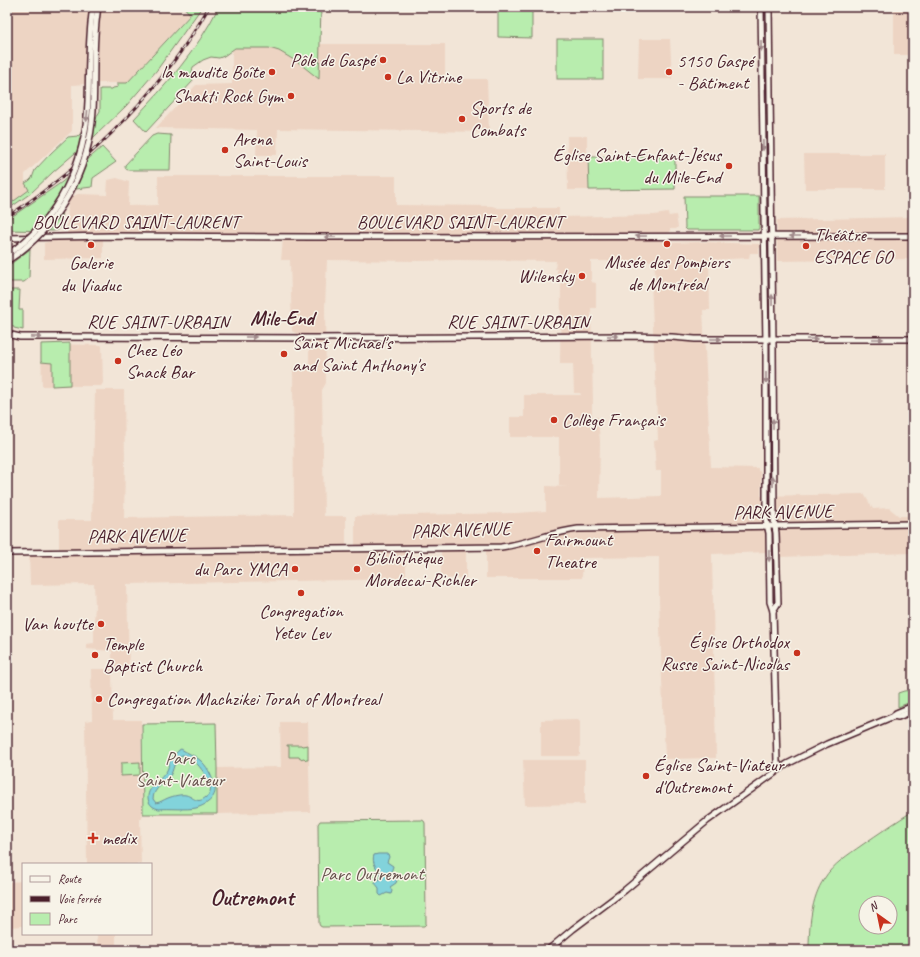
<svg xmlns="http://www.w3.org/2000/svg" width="920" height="957" font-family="Caveat,sans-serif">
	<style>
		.built { fill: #edd4c3; fill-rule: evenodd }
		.green { fill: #b8edae; stroke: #81866c; fill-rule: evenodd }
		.water { fill: #82d3db; stroke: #6c8b95; fill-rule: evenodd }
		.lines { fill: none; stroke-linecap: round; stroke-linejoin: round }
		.secondary-casing { stroke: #4a1f2b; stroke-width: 8 }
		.secondary { stroke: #f7f3e8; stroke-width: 5 }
		.rail-casing { stroke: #4a1f2b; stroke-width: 3 }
		.rail { stroke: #f7f3e8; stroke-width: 1.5; stroke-dasharray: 4.5; stroke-linecap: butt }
		.secondary-bridge-casing { stroke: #4a1f2b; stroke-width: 8; stroke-linecap: butt }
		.secondary-bridge { stroke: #f7f3e8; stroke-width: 5 }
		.oneway { fill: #a0898a }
		.poi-dot { fill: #c8321e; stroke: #f7f3e8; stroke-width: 1.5 }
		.labels { text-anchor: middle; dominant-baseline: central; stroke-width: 3; stroke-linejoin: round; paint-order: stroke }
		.poi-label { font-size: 19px; fill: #4a1f2b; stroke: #f7f3e8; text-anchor: start }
		.street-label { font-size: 19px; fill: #4a1f2b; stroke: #f7f3e8 }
		.park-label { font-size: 19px; fill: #66524c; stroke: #f7f3e8 }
		.neighbourhood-label { font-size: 20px; font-weight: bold; fill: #4a1f2b; stroke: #f7f3e8 }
		.district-label { font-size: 23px; font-weight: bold; fill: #4a1f2b; stroke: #f7f3e8 }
	</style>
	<rect width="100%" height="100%" fill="#f2e5d7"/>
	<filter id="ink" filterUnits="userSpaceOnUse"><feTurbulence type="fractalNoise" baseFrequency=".025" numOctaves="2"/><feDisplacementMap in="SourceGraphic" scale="8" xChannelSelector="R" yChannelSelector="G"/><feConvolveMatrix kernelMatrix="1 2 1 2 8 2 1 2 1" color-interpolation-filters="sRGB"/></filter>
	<g filter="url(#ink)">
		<g class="built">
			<path d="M7 7H84V8L137 13 192 12 127 83H101L72 85V131L25 174V183L30 190 7 206Z"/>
			<rect x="894" y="7" width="19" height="48"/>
			<path d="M639 39H670L672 79H638Z"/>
			<path d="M320 44H445V79H487L489 132 278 129 277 155H256L257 130 156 128 196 85 232 84V50L235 48H269L279 51 299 63 319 78Z"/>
			<path d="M567 136H587V155L589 190H568Z"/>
			<path d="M804 154H885V189H805Z"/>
			<path d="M158 176H396V205L492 206 498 208H559V217L654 215 668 213 669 216 676 215 678 227 676 229H670L669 243 702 242 759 244V253H750L749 258 709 260 710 310H703L711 467 758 468V471H759L761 473V496L864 494 873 509 889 508 899 516H907L908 496 913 495V553L777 557 768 552 712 554 716 758 665 759 659 600V557L583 558 582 578H486V547H466V578L441 579V547L406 548V579L127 584 129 669 113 670 112 673 113 720H141L142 819H140L141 864H87L85 721 92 720 91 669H112V651L87 649V644L94 643V620L95 606 94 584 30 585 29 551H59V520H92L95 390H124L125 465 124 518 294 515 293 367H303L309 365V338H304L292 331 290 260H281L283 239 103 237V258L44 259V243L67 237 68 198 78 194 107 195 108 180 117 178 129 182 128 206 158 205ZM327 260 422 261 455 260 556 261 555 269H557V279L561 280V290L560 364H573L574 393H580L581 395H524V417H510V437H559V486L568 487 546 486V511L516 513 355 516V547H346V516H324L322 390 326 383 325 307ZM591 261H654L656 281H651L658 440 654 441 656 471H661V496L599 498 600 442 598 417H592V404H593L591 308H596V283L591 282Z"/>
			<path d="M913 217V259L777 261V220Z"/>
			<path d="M41 344 101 345 102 346 103 383 101 386H42Z"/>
			<path d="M577 719H578L580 721V755L577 756H541V720Z"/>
			<path d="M280 722H308L310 812 217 814V768L281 767Z"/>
			<path d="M523 760H585V804L525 805Z"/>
			<path d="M23 881V926L9 927V882Z"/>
			<path d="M97 934H116V950H98Z"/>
		</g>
		<g class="green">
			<path d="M184 7H202L157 70 126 106 95 136 53 172 31 193 7 210V206L29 190 25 183 29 181 32 178 35 170 51 153 68 137 78 136 96 120 97 116 100 111V89H112L113 88 118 87V83H127L192 13 188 12Z"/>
			<path d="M266 7H321L319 79 299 63 279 51 269 48H235L224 56 219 58 211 57 203 60 193 67 191 77 193 81 146 132 134 119C166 85 197 51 218 8Z"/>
			<path d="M532 7V38L498 37V10H513V8Z"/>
			<rect x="557" y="39" width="46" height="40"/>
			<path d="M157 134 171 135 170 170H128L126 169 125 167V165L152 136Z"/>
			<path d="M102 147 116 162 93 178 92 187 76 189 72 191 62 203 61 227H60L58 230 53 231 7 230V220L62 182Z"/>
			<path d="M588 157H675V189L589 190Z"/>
			<path d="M684 196H759V228L758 230H687L685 228Z"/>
			<path d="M30 249 29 278 24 282H7V267Z"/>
			<path d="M7 290H20L19 310H23V330L14 328 13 326 11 327 7 326Z"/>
			<path d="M70 343V385L52 386V363L41 362V344Z"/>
			<path d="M913 690V701L898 707V693L904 691Z"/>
			<path d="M216 723 217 768V814H143L142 724Z"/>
			<path d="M287 745H301L302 746 308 745V760H306L304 758 300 759 299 757H289V746H287Z"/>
			<path d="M140 762V775L121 776V763Z"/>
			<path d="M913 811V950H809C809 927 811 898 824 879 833 864 848 855 862 845 879 833 896 822 913 811ZM866 903H890V927H866Z"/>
			<path d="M422 820 424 821 425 823 426 924 424 926 322 927 320 926 319 924 318 824 320 821Z"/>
		</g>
		<g class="water">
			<path d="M181 749C187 753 194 755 200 760 207 766 211 774 214 784 219 796 207 805 196 808 187 810 169 808 159 809 154 808 151 806 149 802 144 789 159 782 165 773 169 769 168 764 171 759 173 755 177 753 179 750ZM182 755C193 754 214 782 210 792 210 794 208 796 206 797 197 805 194 797 186 795 181 794 173 796 168 798 163 800 161 802 156 803L153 799C153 788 166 783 171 774 175 766 173 761 182 755Z"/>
			<path d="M378 854H388L389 857 387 862 393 866C392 872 387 875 396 878L397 880 396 883 390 887 392 891 391 894 387 893 381 896 379 894V888L375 883V882L380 879 381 876C378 869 371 863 374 855Z"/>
		</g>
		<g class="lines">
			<g class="secondary-casing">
				<g id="secondary">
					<path d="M761 7 765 282 766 345V520L769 533 770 602 773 611 777 762 781 768"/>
					<path d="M769 7 773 345 774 520 776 533 778 603 773 611"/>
					<path d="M7 238 110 236 314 237 913 236"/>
					<path d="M7 334 20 337H51L315 338 630 336 672 337 695 339H913"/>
					<path d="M7 553 501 547C527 544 552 532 578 529L913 524"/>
					<path d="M894 716 896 713 913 706"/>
					<path d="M548 950 573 929 625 890 707 821 787 764 827 744 894 716 898 717 913 711"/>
				</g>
			</g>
			<use href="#secondary" class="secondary"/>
			<g class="rail-casing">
				<path id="rail" d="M7 217C89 163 160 93 209 7"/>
			</g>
			<use href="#rail" class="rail"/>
			<g class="secondary-bridge-casing">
				<g id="secondary-bridge">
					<path d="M7 255C59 220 86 163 88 101 89 70 88 38 93 7"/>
					<path d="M7 261C58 228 90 171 93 110 95 76 92 41 98 7"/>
				</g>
			</g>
			<use href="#secondary-bridge" class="secondary-bridge"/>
		</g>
		<defs><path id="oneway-solid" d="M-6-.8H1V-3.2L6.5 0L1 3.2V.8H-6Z"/></defs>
		<g class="oneway">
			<use href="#oneway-solid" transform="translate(761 46) rotate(90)"/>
			<use href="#oneway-solid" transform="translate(87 116) rotate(95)"/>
			<use href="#oneway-solid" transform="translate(763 145) rotate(89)"/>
			<use href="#oneway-solid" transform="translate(641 236) rotate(180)"/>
			<use href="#oneway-solid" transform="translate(725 236) rotate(180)"/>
			<use href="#oneway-solid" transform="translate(795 236) rotate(-180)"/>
			<use href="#oneway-solid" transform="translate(330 237) rotate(180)"/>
			<use href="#oneway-solid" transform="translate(772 300) rotate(-90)"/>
			<use href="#oneway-solid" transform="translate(613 336)"/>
			<use href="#oneway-solid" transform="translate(36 337) rotate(1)"/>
			<use href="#oneway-solid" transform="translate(251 337)"/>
			<use href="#oneway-solid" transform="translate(716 339)"/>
			<use href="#oneway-solid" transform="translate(812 339)"/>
			<use href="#oneway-solid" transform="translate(878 339)"/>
			<use href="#oneway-solid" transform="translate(766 378) rotate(90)"/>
			<use href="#oneway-solid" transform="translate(773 424) rotate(-90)"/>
			<use href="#oneway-solid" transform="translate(773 481) rotate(-91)"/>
			<use href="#oneway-solid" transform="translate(769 556) rotate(89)"/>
		</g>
	</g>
	<g class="poi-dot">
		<circle cx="383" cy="60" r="4"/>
		<circle cx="272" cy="72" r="4"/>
		<circle cx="669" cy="72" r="4"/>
		<circle cx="388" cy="77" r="4"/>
		<circle cx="291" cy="96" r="4"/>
		<circle cx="462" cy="119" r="4"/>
		<circle cx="225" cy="150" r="4"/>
		<circle cx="729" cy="166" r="4"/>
		<circle cx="667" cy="244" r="4"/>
		<circle cx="91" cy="245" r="4"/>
		<circle cx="806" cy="246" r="4"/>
		<circle cx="582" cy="276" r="4"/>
		<circle cx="284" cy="354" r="4"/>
		<circle cx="118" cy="361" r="4"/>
		<circle cx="554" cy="420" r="4"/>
		<circle cx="537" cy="551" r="4"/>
		<circle cx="295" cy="569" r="4"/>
		<circle cx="357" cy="569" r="4"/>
		<circle cx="301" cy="593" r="4"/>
		<circle cx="101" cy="624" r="4"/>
		<circle cx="797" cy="653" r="4"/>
		<circle cx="95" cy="655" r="4"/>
		<circle cx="99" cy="699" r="4"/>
		<circle cx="646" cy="776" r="4"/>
		<path d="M91 832h4v4h4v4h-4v4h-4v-4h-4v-4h4z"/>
	</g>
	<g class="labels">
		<g class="poi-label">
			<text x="375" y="60" text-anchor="end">Pôle de Gaspé</text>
			<text x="677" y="61">5150 Gaspé<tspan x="677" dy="22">- Bâtiment</tspan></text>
			<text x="264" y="72" text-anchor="end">la maudite Boîte</text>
			<text x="396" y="77">La Vitrine</text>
			<text x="283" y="96" text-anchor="end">Shakti Rock Gym</text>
			<text x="470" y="108">Sports de<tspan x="470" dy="22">Combats</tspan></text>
			<text x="233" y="139">Arena<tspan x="233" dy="22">Saint-Louis</tspan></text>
			<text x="721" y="155" text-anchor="end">Église Saint-Enfant-Jésus<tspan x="721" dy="22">du Mile-End</tspan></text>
			<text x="814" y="235">Théâtre<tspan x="814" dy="22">ESPACE GO</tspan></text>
			<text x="667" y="262" text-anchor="middle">Musée des Pompiers<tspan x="667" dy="22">de Montréal</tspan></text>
			<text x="91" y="263" text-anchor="middle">Galerie<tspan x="91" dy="22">du Viaduc</tspan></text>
			<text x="574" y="276" text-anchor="end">Wilensky</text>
			<text x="292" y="343">Saint Michael's<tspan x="292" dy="22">and Saint Anthony's</tspan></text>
			<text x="126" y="350">Chez Léo<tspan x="126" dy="22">Snack Bar</tspan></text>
			<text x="562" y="420">Collège Français</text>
			<text x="545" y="540">Fairmount<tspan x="545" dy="22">Theatre</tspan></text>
			<text x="365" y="558">Bibliothèque<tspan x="365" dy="22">Mordecai-Richler</tspan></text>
			<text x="287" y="569" text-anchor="end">du Parc YMCA</text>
			<text x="301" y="611" text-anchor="middle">Congregation<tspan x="301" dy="22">Yetev Lev</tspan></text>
			<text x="93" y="624" text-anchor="end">Van houtte</text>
			<text x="789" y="642" text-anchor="end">Église Orthodox<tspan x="789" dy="22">Russe Saint-Nicolas</tspan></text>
			<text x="103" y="644">Temple<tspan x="103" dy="22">Baptist Church</tspan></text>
			<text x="107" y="699">Congregation Machzikei Torah of Montreal</text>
			<text x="654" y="765">Église Saint-Viateur<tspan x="654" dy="22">d'Outremont</tspan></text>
			<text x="102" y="838">medix</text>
		</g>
		<g class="street-label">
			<text x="136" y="222">BOULEVARD SAINT-LAURENT</text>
			<text x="460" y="222">BOULEVARD SAINT-LAURENT</text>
			<text x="158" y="322">RUE SAINT-URBAIN</text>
			<text x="518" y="322">RUE SAINT-URBAIN</text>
			<text transform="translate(783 512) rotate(-1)">PARK AVENUE</text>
			<text transform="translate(461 530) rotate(-2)">PARK AVENUE</text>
			<text transform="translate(137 536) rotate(-1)">PARK AVENUE</text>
		</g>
		<g class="park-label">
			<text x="180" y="758">Parc<tspan x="180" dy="22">Saint-Viateur</tspan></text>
			<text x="372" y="874">Parc Outremont</text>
		</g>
		<g class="neighbourhood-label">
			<text x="282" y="318">Mile-End</text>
		</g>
		<g class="district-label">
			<text x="252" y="897">Outremont</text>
		</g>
	</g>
	<rect width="920" height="957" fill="none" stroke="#f7f3e8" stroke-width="24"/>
	<rect x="12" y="12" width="896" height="933" fill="none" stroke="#4a1f2b" stroke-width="1.5" filter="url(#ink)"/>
	<rect x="22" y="863" width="130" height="72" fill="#f7f3e8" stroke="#b29e9c"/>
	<rect x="30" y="876" width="20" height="6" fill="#f7f3e8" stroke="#b29e9c"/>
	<text x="58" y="883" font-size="12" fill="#4a1f2b">Route</text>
	<rect x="30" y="896" width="20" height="6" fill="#4a1f2b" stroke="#b29e9c"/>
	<text x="58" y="903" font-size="12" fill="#4a1f2b">Voie ferrée</text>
	<rect x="30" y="913" width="20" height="12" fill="#b8edae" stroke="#b29e9c"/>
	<text x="58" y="923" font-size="12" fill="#4a1f2b">Parc</text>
	<g transform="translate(878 915) rotate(327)"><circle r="19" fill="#f7f3e8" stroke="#b29e9c"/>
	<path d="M0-3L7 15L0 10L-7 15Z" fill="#c8321e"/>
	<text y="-6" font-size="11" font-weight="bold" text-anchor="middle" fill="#4a1f2b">N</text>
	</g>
</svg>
